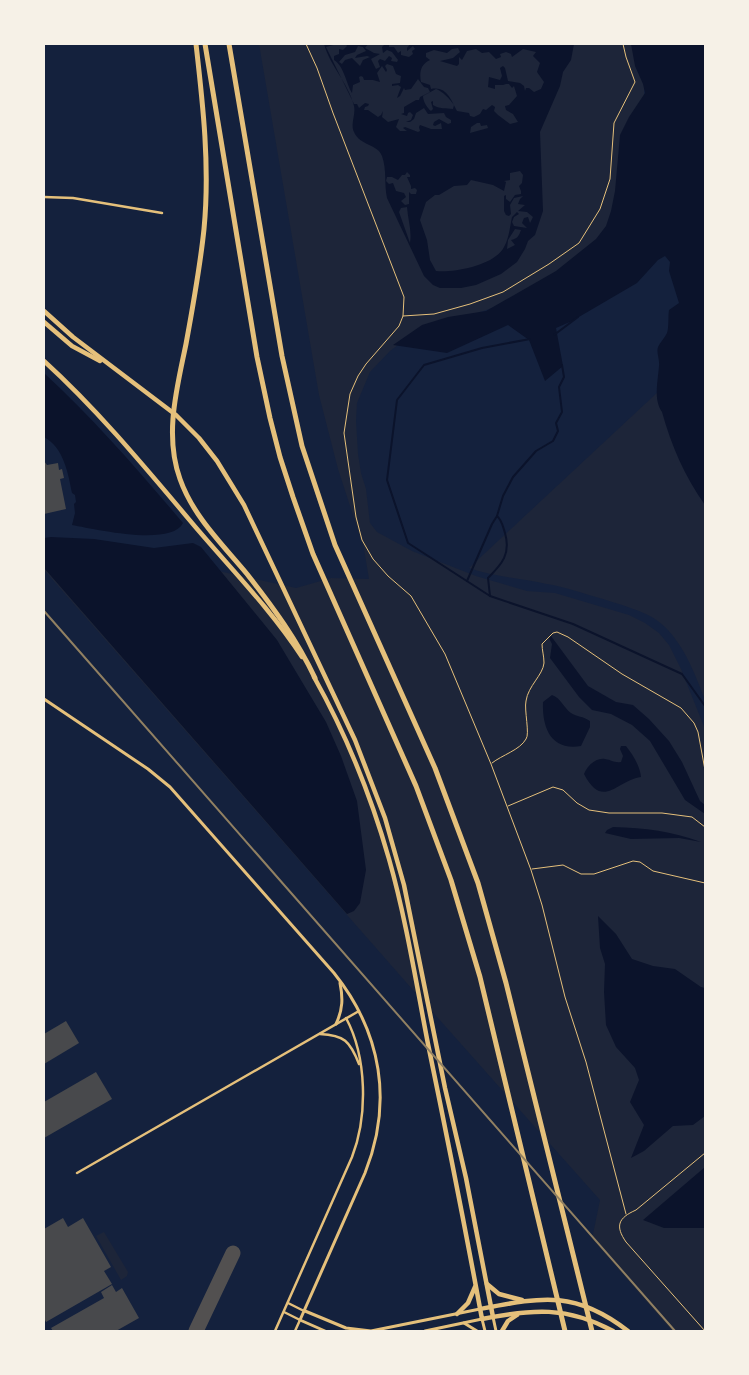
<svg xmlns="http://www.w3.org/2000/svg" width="749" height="1375" font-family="Jost,sans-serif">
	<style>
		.green { fill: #1d2539 }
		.water { fill: #0b132b; fill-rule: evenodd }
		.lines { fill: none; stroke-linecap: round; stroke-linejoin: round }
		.stream { stroke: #0b132b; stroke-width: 2 }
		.taxiway { stroke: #525050; stroke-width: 15 }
		.building { fill: #48494c }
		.path { stroke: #e5c07b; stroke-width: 1 }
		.minor { stroke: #e5c07b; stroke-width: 2.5 }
		.tertiary { stroke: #e5c07b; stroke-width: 3 }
		.primary { stroke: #e5c07b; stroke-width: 4.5 }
		.motorway { stroke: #e5c07b; stroke-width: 5 }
		.rail { stroke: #918062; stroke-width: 2 }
	</style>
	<rect width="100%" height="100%" fill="#14213d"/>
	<g class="green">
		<path d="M259 44H636L645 81 644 93 648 105 653 224 492 308 410 336 390 351 370 372 357 403 356 421 358 454 361 473 366 489 370 523 377 532 412 551 476 576 527 591 555 593 629 615 645 623 659 633 669 645 681 669 705 729V1331H672L592 1239 600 1200 405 981 44 570V549L214 570 296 588 331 578 369 579 364 549 338 469 319 395Z"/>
		<path d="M689 363 705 456V700C695 674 685 647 665 627 649 611 623 606 603 599 584 594 566 587 547 584 521 578 495 577 469 568Z"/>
		<path d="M104 1232 128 1272 127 1276 121 1280 96 1236Z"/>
	</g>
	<g class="water">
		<path d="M324 44H337L326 47 354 104H357L359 108 365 103 369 104 368 106 365 107 364 110H368L378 117 381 115 383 111 382 117 388 122 399 119 396 127 400 131H407L403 128 405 127 418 132 420 131 419 127 420 125 431 129H442L441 123 435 126 433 125 434 122 439 119 448 124 451 123V120L446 117 444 113 428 114 424 108 416 113 414 119 410 122H406L411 120 413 115 410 112 408 113 407 116 401 114 404 113V107L416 100H419L420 97 430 92 428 88 424 87 418 79 411 89 405 90 404 88 400 96 397 98 401 87 398 85 392 86V84L400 83 401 76 396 74 393 66 387 64 385 66 387 70 386 72 382 66 377 73 380 82 373 80H364L363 77 361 76 359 77 360 82 353 85 352 93C346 83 344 66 334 60V56L339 54V49L343 50 347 46 346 44 342 45 343 44H368L365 48 374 53 380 54 371 59 376 69 380 67 378 61 380 59 385 61 389 56 392 58 391 61 397 62 398 60 392 52 387 50 383 53 382 47 385 44H389V47H394L398 53 401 51V55L409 57 413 54 412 51 415 49 413 46 407 51V48L410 44H574L571 60 563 72 560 86 540 132 543 211 535 235 528 241 525 249 517 262 501 274 476 285 461 288H440L433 285 424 276 387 198C384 184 387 170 382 156 378 144 360 146 354 132 350 124 356 115 354 106 349 84 330 66 324 44ZM358 46 363 47 366 51 357 55 355 58 367 56 370 57 363 60 360 66 352 58 345 60 342 64 339 62 345 55 355 52ZM458 48 460 52 453 58 440 61 457 66 459 64V57L462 60 467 51 476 49 482 53 489 52 496 59 501 57 500 54 506 52 511 54 512 57 523 49 536 52 533 56 540 63 537 72 544 82 541 89 534 92 529 88H526L525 91 524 86 520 83 508 81 505 68 503 66 500 68 502 76 500 80 489 77 488 87 495 89V85H503L506 84H509L512 88 514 86 517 96 509 105 505 106 506 110 513 114 518 122 510 124 498 115 494 111 495 107 492 105 486 110 483 109 480 114 474 117 470 116 469 113 457 111C451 100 447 86 431 89L430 85 421 82C419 72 421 64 430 60L426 57V53L434 50 447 53 452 49ZM436 89C442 91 450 99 454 105L453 109C446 108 439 109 433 105V101L431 102 433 109 431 111C427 108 423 101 423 96ZM477 123H480L481 126 487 125 488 128 470 133 471 127ZM520 171 523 175 522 183 519 186 521 191V194L515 195 510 202 506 199V195L504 196V211L506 215 509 216 511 214 510 205 514 198 523 196 520 199 518 204 525 205 518 211 527 212 533 217 530 223 528 217 524 218 522 223 527 228 514 226 512 222 514 217 519 214 517 212 512 217C510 226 509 239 504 247 495 265 455 273 436 271L430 260 427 240 420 220 426 202 435 195H439L454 186 467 185 471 180 493 185 504 191 506 182 504 181 510 180V173ZM407 172 410 175V177H407L411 186V189L415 188 417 190 416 194H411L409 192V204L405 205 401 201 406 197 404 193 396 191 393 183 389 184 386 181 387 177H392L398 180 402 175H405ZM407 207C408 220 412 231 410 243L399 212 401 208ZM515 229 521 230C519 236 517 239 511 240L515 245 507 249 508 240Z"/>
		<path d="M631 44 705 45V505C685 477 671 445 662 412 653 399 658 381 659 366 660 360 656 353 658 347 660 342 665 338 667 333 669 328 668 316 669 310L679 303 669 271 670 262 665 256 658 260 637 283 572 321 556 328 563 366 545 381 529 340 508 325 447 353 393 345 422 325 448 317 486 311 556 271 596 239 606 226 611 211 615 191 620 135 629 117 645 93 643 84 635 66Z"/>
		<path d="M44 373C94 419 139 471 183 523 171 547 94 529 72 525L75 513 74 504 76 502 75 495 72 493C68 473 64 448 44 437Z"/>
		<path d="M51 537 94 539 154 548 193 543 201 547 277 640 326 722 341 756 357 801 366 870 360 903 354 911 347 914 44 568V538Z"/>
		<path d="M551 636 588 686 616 702 633 705 649 719 669 741 682 762 700 801 705 805V814L685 800 650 741 632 725 611 714 592 710 579 697 550 658 552 644 549 638Z"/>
		<path d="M552 695C561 698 563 707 571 713 577 717 583 716 590 721V727L581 746C551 751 542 728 543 702Z"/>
		<path d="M621 746H626C633 755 640 766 641 777 616 781 603 810 584 774 587 766 596 757 605 759 612 760 614 763 621 762L623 756 620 749Z"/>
		<path d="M613 827C646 828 671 831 701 842L679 838 631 839 605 833 607 830Z"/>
		<path d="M598 916 616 934 632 959 653 966 675 969 701 987 705 988V1116L693 1125 673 1126 644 1151 631 1158 644 1125 630 1102 639 1080 635 1068 616 1047 606 1025 604 992 605 964 600 948Z"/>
		<path d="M705 1167V1228H664L643 1220Z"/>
	</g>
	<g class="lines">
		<g class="stream">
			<path d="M554 335 578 317"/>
			<path d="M530 339 482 348 424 365 397 400 387 480 408 543 490 596 573 624 682 674 705 706"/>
			<path d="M467 581 492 524 497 516 503 496 513 477 536 451 553 441 558 431 556 423 562 412 559 387 564 377 562 365"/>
			<path d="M490 596 488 578C502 564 511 554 505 533 503 527 502 520 497 516"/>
		</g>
		<path class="taxiway" d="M196 1331 233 1253"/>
	</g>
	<g class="building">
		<path d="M44 461 47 465 58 463 59 470 62 469 64 478 60 479 66 509 44 514Z"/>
		<path d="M66 1021 79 1043 44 1064V1034Z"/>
		<path d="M96 1072 112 1099 44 1138V1102Z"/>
		<path d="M63 1218 68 1227 83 1218 111 1267 104 1271 112 1284 46 1322 44 1318V1229Z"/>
		<path d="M112 1285 116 1292 122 1288 139 1318 116 1331H53L51 1328 104 1298 101 1292Z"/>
	</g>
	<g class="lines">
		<g class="path">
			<path d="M306 44 317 68 333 113 404 297 403 316 399 326 366 364 358 376 350 394 344 433 356 517 362 540 373 559 388 576 411 596 445 654 491 764 531 870 542 905 565 997 586 1062 626 1214"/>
			<path d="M403 316 434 314 470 304 503 292 549 264 579 243 600 209 610 179 614 123 635 82 626 57 623 44"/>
			<path d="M492 763C502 755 520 750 526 739 530 734 524 710 526 701 528 686 543 675 544 663 544 656 542 650 542 644L553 633 557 632 568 637 622 674 681 708 694 723 698 732 705 770"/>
			<path d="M508 806 553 787 563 790 577 803 589 810 609 813H662L692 817 705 827"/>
			<path d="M532 869 563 865 581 874H594L633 861 640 862 653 871 705 883"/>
			<path d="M705 1331 626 1242C615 1226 618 1218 636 1210L705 1153"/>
		</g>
		<g class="minor">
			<path d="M44 197 73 198 162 213"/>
			<path d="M320 1034C344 1035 350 1041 359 1064"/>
			<path d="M77 1173 359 1011"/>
			<path d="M288 1303 304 1311"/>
			<path d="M284 1312 300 1320 295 1331"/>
			<path d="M275 1331 352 1157C368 1116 367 1057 346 1018"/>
		</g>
		<g class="tertiary">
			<path d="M44 699 148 769 170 787 334 973C382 1033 393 1103 365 1173L300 1320 325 1331"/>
			<path d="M336 1024C343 1009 343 998 340 983"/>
			<path d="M305 1311 346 1328 371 1331 480 1309"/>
			<path d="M493 1317 496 1331"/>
			<path d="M464 1323 477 1331"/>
			<path d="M425 1331 482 1319 485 1331"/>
		</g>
		<g class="primary">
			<path d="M44 311 73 337 176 415 199 438 217 461 244 505 355 740 385 818 404 885 445 1088 466 1178 493 1317"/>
			<path d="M44 322 72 346 100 361"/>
			<path d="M44 361C100 412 149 472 198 530 234 572 272 611 302 657"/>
			<path d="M314 677C346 734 371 796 389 859 406 919 416 982 428 1044 447 1136 465 1227 482 1319 532 1309 567 1306 613 1331"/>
			<path d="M487 1284 499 1294 522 1300"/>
			<path d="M480 1309C543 1297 575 1290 628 1331"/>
			<path d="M457 1314 468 1303 475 1287"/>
			<path d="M502 1331 508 1321 517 1315"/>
		</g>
		<g class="motorway">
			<path d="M196 44C203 105 210 167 204 229 200 268 193 306 186 344 177 388 164 435 180 479 193 516 222 544 247 574 273 607 297 640 315 678"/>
			<path d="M205 44 257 357 270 418 280 457 293 497 313 554 416 786 451 880 480 977 565 1331"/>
			<path d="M229 44 282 356 302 446 335 545 435 768 478 883 506 983 592 1331"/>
		</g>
		<path class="rail" d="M44 611 675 1331"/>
	</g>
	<rect width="749" height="1375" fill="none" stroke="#f6f1e7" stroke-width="90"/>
</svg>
